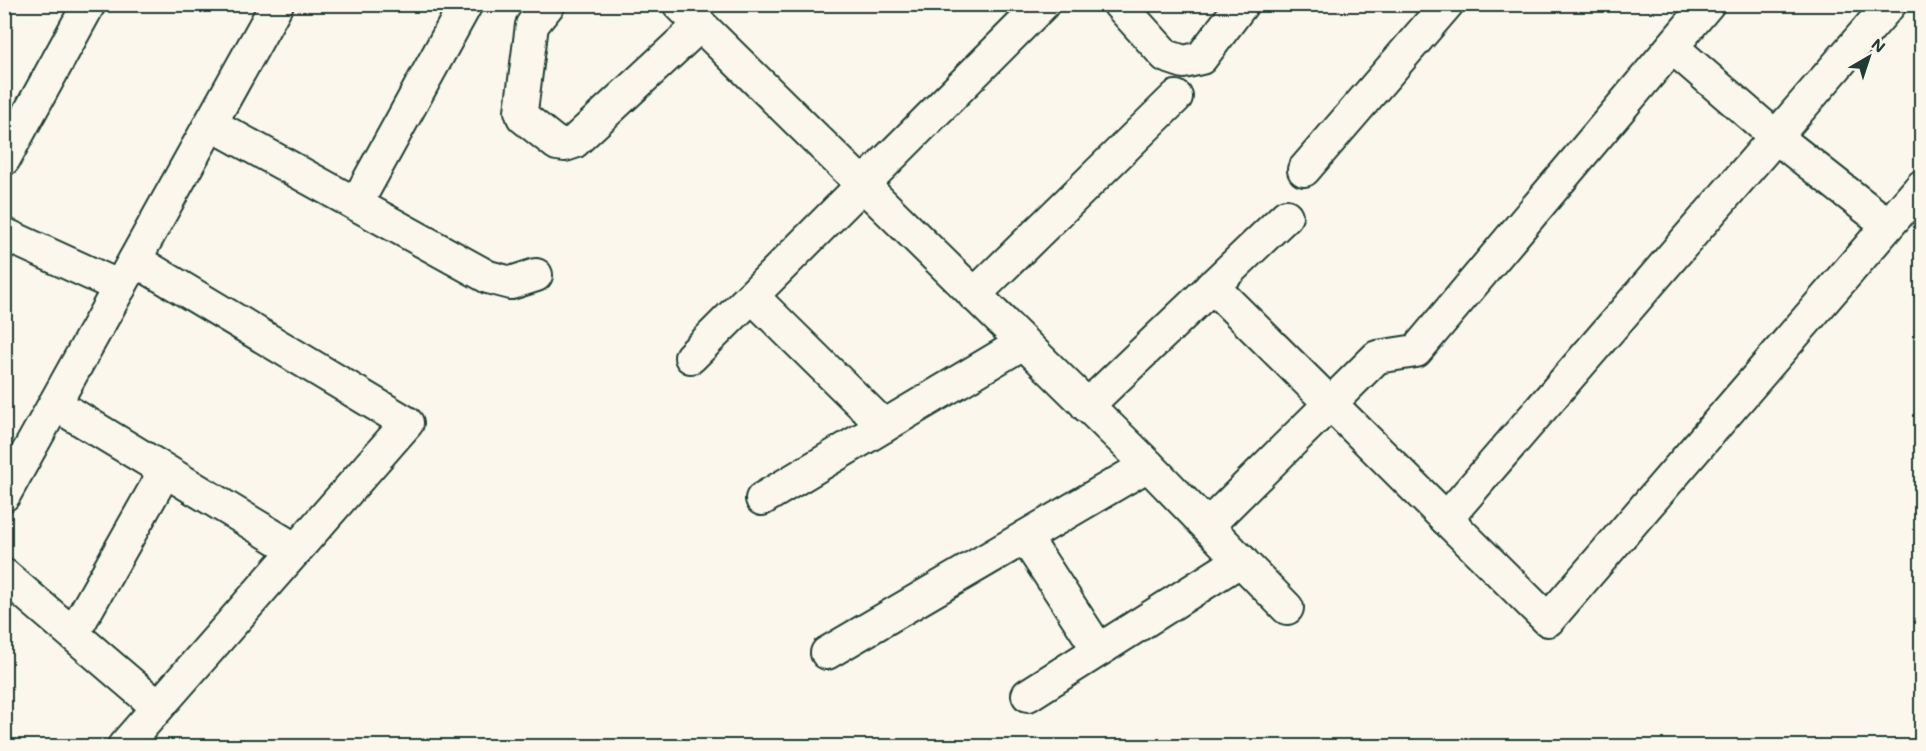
<svg xmlns="http://www.w3.org/2000/svg" width="1926" height="751" font-family="Mali,sans-serif">
	<style>
		.lines { fill: none; stroke-linecap: round; stroke-linejoin: round }
		.minor-casing { stroke: #1f3d34; stroke-width: 36 }
		.minor { stroke: #fbf7ec; stroke-width: 32 }
	</style>
	<rect width="100%" height="100%" fill="#fbf7ec"/>
	<filter id="ink" filterUnits="userSpaceOnUse"><feTurbulence type="fractalNoise" baseFrequency=".0167" numOctaves="2"/><feDisplacementMap in="SourceGraphic" scale="12" xChannelSelector="R" yChannelSelector="G"/><feConvolveMatrix kernelMatrix="1 2 1 2 8 2 1 2 1" color-interpolation-filters="sRGB"/></filter>
	<g filter="url(#ink)">
		<g class="lines">
			<g class="minor-casing">
				<g id="minor">
					<path d="M549 4 532 25 521 111 523 117 557 144 565 145 574 142 700 25"/>
					<path d="M679 4 1148 465 1287 608"/>
					<path d="M1119 4 1166 56 1184 62 1201 58 1242 4"/>
					<path d="M1672 47 1776 137 1888 225"/>
					<path d="M211 124 488 277 511 283 536 275"/>
					<path d="M4 159 89 4"/>
					<path d="M1304 170 1447 4"/>
					<path d="M356 204 466 4"/>
					<path d="M4 234 120 287"/>
					<path d="M1212 286 1548 620 1922 186"/>
					<path d="M974 295 1176 97"/>
					<path d="M752 296 884 426"/>
					<path d="M691 357 1043 4"/>
					<path d="M55 404 296 550"/>
					<path d="M1087 406 1286 216"/>
					<path d="M4 495 277 4"/>
					<path d="M762 499 1023 343"/>
					<path d="M1446 519 1890 4"/>
					<path d="M1208 525 1377 357 1416 351 1708 4"/>
					<path d="M1025 537 1098 649"/>
					<path d="M4 575 158 707"/>
					<path d="M73 634 165 471"/>
					<path d="M827 653 1148 465"/>
					<path d="M1028 695 1241 560"/>
					<path d="M124 746 407 423 135 260"/>
				</g>
			</g>
			<use href="#minor" class="minor"/>
		</g>
	</g>
	<rect width="1926" height="751" fill="none" stroke="#fbf7ec" stroke-width="24"/>
	<rect x="12" y="12" width="1902" height="727" fill="none" stroke="#1f3d34" stroke-width="2" filter="url(#ink)"/>
	<g transform="translate(1869 57) rotate(39)" stroke="#fbf7ec" stroke-width="4.5" paint-order="stroke">
	<path d="M0-4.5L10 22L0 15L-10 22Z" fill="#1f3d34"/>
	<text y="-9" font-size="16" font-weight="bold" text-anchor="middle" fill="#1f3d34">N</text>
	</g>
</svg>
